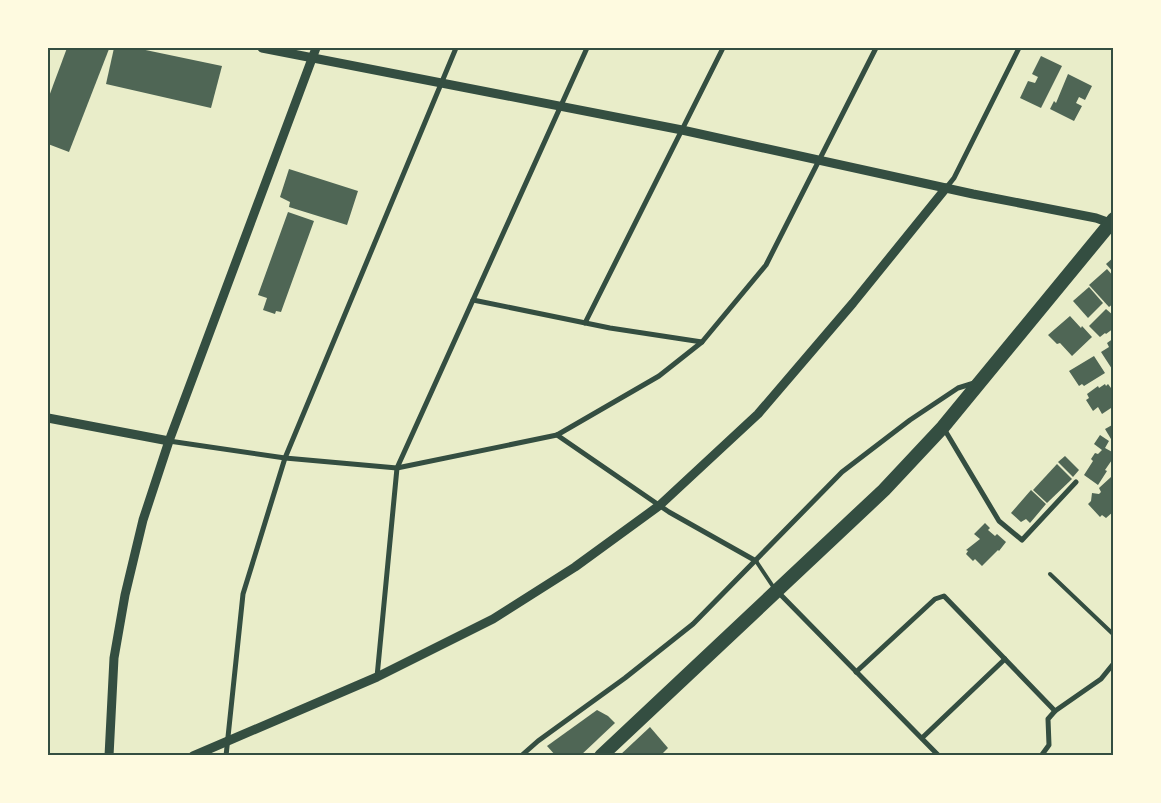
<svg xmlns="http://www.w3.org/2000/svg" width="1161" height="803" font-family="'Space Grotesk',sans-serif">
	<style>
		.building { fill: #4f6655 }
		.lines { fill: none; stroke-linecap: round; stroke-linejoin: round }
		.service { stroke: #344e41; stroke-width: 4 }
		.minor { stroke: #344e41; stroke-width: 5 }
		.tertiary { stroke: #344e41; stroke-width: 9 }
		.trunk { stroke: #344e41; stroke-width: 14 }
		.neatline { fill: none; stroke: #344e41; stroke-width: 2 }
	</style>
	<rect width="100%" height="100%" fill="#e9edc9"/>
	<g class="building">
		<path d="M67 48 109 49 69 152 48 144V99Z"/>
		<path d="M114 48H136L222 66 211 108 106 84Z"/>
		<path d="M1041 56 1062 66 1041 108 1020 98 1028 81 1035 83 1038 77 1032 74Z"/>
		<path d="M1068 74 1092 86 1085 100 1079 97 1076 103 1082 106 1074 121 1050 109 1054 101 1056 103Z"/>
		<path d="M289 169 358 191 347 225 289 207 290 202 280 197Z"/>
		<path d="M288 212 314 221 281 312 276 311 275 314 263 310 267 298 258 295Z"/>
		<path d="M1114 257V273L1106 264Z"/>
		<path d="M1107 269 1114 277V303L1109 307 1089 285Z"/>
		<path d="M1089 287 1103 303 1088 318 1073 301Z"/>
		<path d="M1106 309 1114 316V328L1106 334 1105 333 1100 337 1089 326Z"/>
		<path d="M1070 316 1081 328 1082 326 1092 337 1072 356 1060 343 1057 344 1048 335Z"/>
		<path d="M1114 338V368L1112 369 1101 352 1109 347 1107 343Z"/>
		<path d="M1094 356 1105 373 1084 386 1082 384 1079 386 1069 371Z"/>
		<path d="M1105 384 1106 386 1108 384 1114 392V406L1102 414 1098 407 1093 411 1086 400 1089 398 1087 394 1098 386 1099 388Z"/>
		<path d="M1114 424V444L1105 429Z"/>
		<path d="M1100 435 1109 441 1105 448 1114 453V457L1105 470 1107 471 1098 485 1084 475 1093 461 1091 459 1095 453 1098 454 1102 450 1094 444Z"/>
		<path d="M1065 456 1079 470 1073 477 1058 462Z"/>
		<path d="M1057 464 1072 479 1047 503 1033 490Z"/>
		<path d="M1111 477 1114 480V511L1106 518 1102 515 1100 517 1088 504 1091 501 1092 493 1099 494 1101 492 1099 488Z"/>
		<path d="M1031 490 1046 504 1030 523 1026 519 1021 522 1011 513Z"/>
		<path d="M985 523 990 528 988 530 995 536 997 534 1006 542 999 551 998 550 982 566 975 559 973 561 966 554 968 551 966 550 980 539 974 534Z"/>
		<path d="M597 710 608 716 615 723 580 756H556L547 746Z"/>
		<path d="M650 727 668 748 660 756H619Z"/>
	</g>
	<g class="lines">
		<g class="service">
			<path d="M756 561 774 588"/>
			<path d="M1050 574 1114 635"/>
		</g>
		<g class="minor">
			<path d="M946 188 954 178 1019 48"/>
			<path d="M473 300 610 328 702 342"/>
			<path d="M585 323 723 48"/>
			<path d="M943 427 999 521 1022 540 1076 482"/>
			<path d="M557 435 669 512 756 561"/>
			<path d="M169 441 285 458 397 468 557 435 659 376 702 342 766 265 876 48"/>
			<path d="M777 591 939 756"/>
			<path d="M856 672 935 599 944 596 1055 711"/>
			<path d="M377 677 397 468 587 48"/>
			<path d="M922 738 1005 659"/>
			<path d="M226 756 243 594 285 458 456 48"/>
			<path d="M521 756 538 741 625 678 693 624 842 472 910 420 958 388 974 383"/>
			<path d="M1041 756 1049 745 1048 719 1055 711 1101 679 1114 663"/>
		</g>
		<g class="tertiary">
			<path d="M262 48 682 130 973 194 1096 218 1110 223"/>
			<path d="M48 418 169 441"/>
			<path d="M109 756 114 658 125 595 143 520 169 441 316 48"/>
			<path d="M193 756 377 677 493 619 575 567 660 505 758 414 853 303 946 188"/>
		</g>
		<path class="trunk" d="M601 756 884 490 943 427 1114 219"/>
	</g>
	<rect width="1161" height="803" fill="none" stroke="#fefae0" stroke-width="98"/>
	<rect x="49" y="49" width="1063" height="705" class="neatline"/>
</svg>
